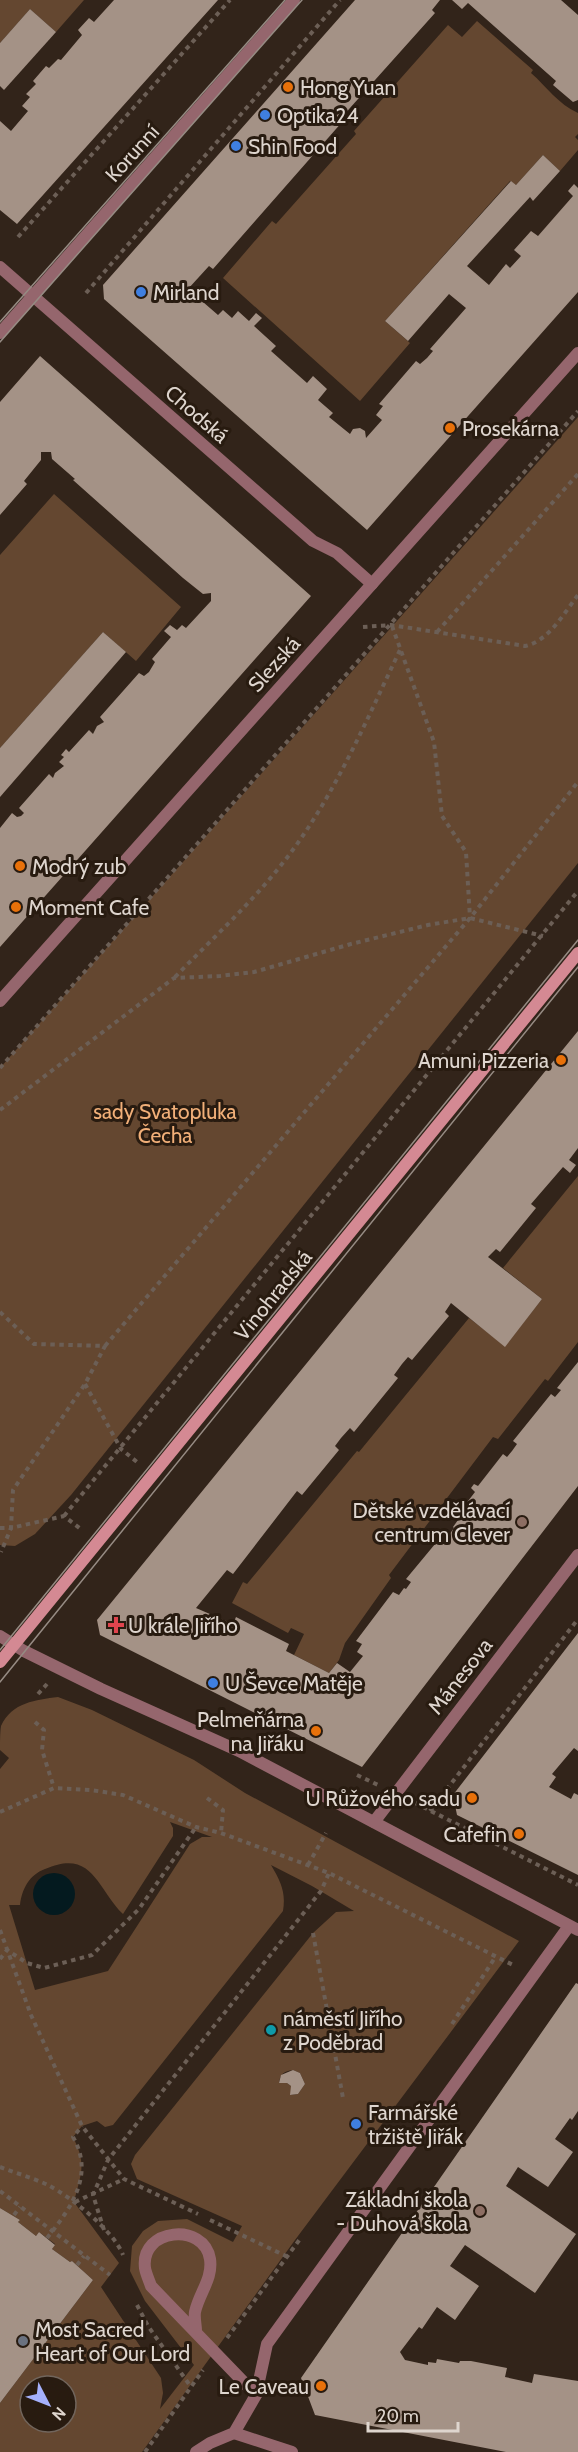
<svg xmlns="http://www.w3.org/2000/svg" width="578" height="2452" font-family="Cabin,sans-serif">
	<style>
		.green { fill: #644730; fill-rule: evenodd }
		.water { fill: #041a1f }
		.building { fill: #a49286 }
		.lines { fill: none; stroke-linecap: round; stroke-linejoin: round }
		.path { stroke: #6c5f56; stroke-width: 4; stroke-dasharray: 4.5 4.5; stroke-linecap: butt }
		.service { stroke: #95666d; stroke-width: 12 }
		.minor { stroke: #95666d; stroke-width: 12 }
		.tertiary { stroke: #95666d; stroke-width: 12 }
		.secondary { stroke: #d48993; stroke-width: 12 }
		.tram { stroke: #968b83; stroke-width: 1.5 }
		.food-dot { fill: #e8710a; stroke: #281b10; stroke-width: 2 }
		.shop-dot { fill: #3f7fe0; stroke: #281b10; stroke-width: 2 }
		.education-dot { fill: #8d6e63; stroke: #281b10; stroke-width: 2 }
		.health-dot { fill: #e0444e; stroke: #281b10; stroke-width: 2 }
		.culture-dot { fill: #0f9aa8; stroke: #281b10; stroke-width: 2 }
		.worship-dot { fill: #6b7280; stroke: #281b10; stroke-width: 2 }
		.labels { text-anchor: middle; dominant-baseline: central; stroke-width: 6; stroke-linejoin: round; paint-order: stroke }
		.poi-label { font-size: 21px; fill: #ded5ce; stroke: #281b10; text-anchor: start }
		.street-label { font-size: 21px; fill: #ded5ce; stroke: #281b10 }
		.park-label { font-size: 21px; fill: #f1af78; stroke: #281b10 }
	</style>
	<rect width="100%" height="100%" fill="#32241a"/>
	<g class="green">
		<path d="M0 0H84L56 32 30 9 0 43Z"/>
		<path d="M477 21 533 70 531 73C547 87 558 104 578 113V134L575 137 578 140V150L560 171 543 155 516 185 510 181 385 321 410 343 360 401 223 278 272 221 276 224 356 134 354 131 448 25 462 37Z"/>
		<path d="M578 417V863L71 1495 35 1534 15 1546 0 1545V1068Z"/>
		<path d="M54 494 181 607 136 661 103 632 0 748V555Z"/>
		<path d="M578 1176V1342L548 1381 545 1379 498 1439 493 1437 389 1575 391 1578 345 1643 339 1660 329 1673 294 1655 304 1634 291 1628 288 1633 232 1603 243 1582 247 1584 357 1451 359 1452 469 1318 505 1346 542 1299 503 1268Z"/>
		<path d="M58 1697 92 1710 194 1760 245 1793 519 1941 295 2240 142 2452H0V2403L93 2280 72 2261 70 2262 52 2249 55 2244 39 2232 36 2236 18 2222 20 2220 0 2208V1769L9 1758 0 1750C0 1743 0 1732 1 1726 12 1702 36 1700 58 1697ZM170 1822 212 1837H202L190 1844 108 1971 35 1990 9 1905H20C22 1889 29 1875 45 1869 93 1848 97 1889 123 1914L173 1836V1828ZM271 1865 312 1886 354 1911 336 1912 313 1933 135 2155 131 2164 137 2179 242 2226 233 2242 187 2219 158 2221 143 2231 132 2246 130 2271 145 2301 194 2365 160 2409 163 2393 161 2378 101 2287 119 2263 74 2202C81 2173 87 2165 73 2137L82 2126 97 2121 105 2127 113 2125 283 1911C286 1892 281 1882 271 1865ZM293 2070 300 2073 305 2084 298 2094 291 2095V2086L287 2083H279C280 2074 284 2071 293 2070ZM30 2386H66V2422H30Z"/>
	</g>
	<circle class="water" cx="54" cy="1894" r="21"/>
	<g class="building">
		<path d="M114 0H218L17 224 0 210V121L11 131 28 111 22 106 30 97 26 94 36 84 33 81 46 66 49 68 58 59 61 60 82 35 78 30 89 18 94 22Z"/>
		<path d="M355 0H440L432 10 435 13 341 118 343 121 213 269 209 266 188 289 218 315 223 310 232 318 238 311 249 321 256 313 262 318 254 326 276 346 271 351 307 383 313 376 327 389 318 400 333 413 329 417 350 434 353 429 360 428 365 431 366 438 382 420 376 415 383 406 379 404 416 361 420 364 427 358 433 351 430 349 466 308 449 294 408 341 385 321 511 181 516 185 543 155 560 171 533 201 530 197 467 266 489 285 506 264 510 268 521 256 514 250 531 231 538 236 573 196 568 191 574 184 578 188V292L367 530 104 299 103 285Z"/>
		<path d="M452 0H561L578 15V100L573 102 553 85 556 81 468 3 462 9Z"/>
		<path d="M30 9 56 32 4 90 0 86V43Z"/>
		<path d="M40 356 311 596 0 947V828L12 813 17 817 21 816 24 813 19 808 49 774 53 778 55 773 64 766 59 762 64 757 61 755 66 749 69 752 89 730 93 734 97 726 104 722 100 717 139 673 144 676 149 672 155 662 152 659 171 637 164 631 170 625 177 630 182 625 186 628 211 601V593L203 594 183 578 73 480 75 479 52 459 51 452H41V460L24 481 27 484 0 515V402Z"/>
		<path d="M103 632 126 652 0 797V748Z"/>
		<path d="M578 1031V1148L569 1160 576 1165 570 1173 563 1167 531 1204 536 1208 500 1252 496 1249 488 1257 542 1299 505 1347 451 1303 445 1312 449 1316 412 1360 408 1357 402 1364 394 1375 398 1378 354 1432 350 1428 341 1438 335 1446 339 1450 302 1495 297 1491 233 1574 227 1570 196 1608 233 1624 236 1617 289 1644 286 1651 329 1673 337 1663 350 1672 363 1656 357 1652 362 1644 356 1641 393 1592 399 1595 404 1588 406 1589 411 1582 406 1579 445 1532 449 1535 454 1528 453 1527 458 1520 455 1518 475 1492 471 1488 474 1484 478 1486 503 1454 507 1457 512 1451 517 1444 513 1441 551 1394 555 1397 561 1390 557 1388 578 1362V1486L362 1767 100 1635 97 1620Z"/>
		<path d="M578 1633V1751L574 1748 552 1774 556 1777 549 1787 571 1799 574 1793 578 1795V1875L457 1815 453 1795Z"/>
		<path d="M576 1983 578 1984V2111L572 2120 570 2118 555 2139 573 2152 548 2187 518 2167 506 2186 576 2234 535 2293 465 2245 450 2266 479 2286 455 2320 437 2307 422 2329 419 2327 400 2352 405 2360 428 2365V2362L436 2363 437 2359 459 2363 460 2361H471L507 2368 505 2377 532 2383 534 2374 578 2381V2452H506L315 2415 301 2378Z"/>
		<path d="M293 2070 300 2073 305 2084 298 2094 290 2095 291 2086 287 2083H279L281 2075Z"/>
		<path d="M0 2208 20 2220 18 2222 36 2236 39 2232 55 2245 52 2249 70 2262 72 2261 93 2280 0 2403Z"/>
	</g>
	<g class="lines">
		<g class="path">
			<path d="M18 237 230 0"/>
			<path d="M86 293 340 0"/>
			<path d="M392 626 434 742 442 816 466 852 470 918"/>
			<path d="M363 627 391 625 525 646C549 641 564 613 578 595"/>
			<path d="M437 632 578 474"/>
			<path d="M175 977C215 936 258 897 292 851 337 790 367 719 400 650"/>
			<path d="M0 1068 578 411"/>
			<path d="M0 1110 174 978 220 976 254 972 351 944 428 925 470 918 543 936"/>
			<path d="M0 1312 34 1344 105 1346 85 1384 13 1490 11 1528 64 1516 82 1530"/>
			<path d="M105 1346 470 918 578 782"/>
			<path d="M85 1384 121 1449 137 1462"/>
			<path d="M64 1516 578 891"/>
			<path d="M0 1528H11L1 1552"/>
			<path d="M38 1694 47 1684"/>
			<path d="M35 1722 44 1730 42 1750 54 1788"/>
			<path d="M357 1775 378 1785"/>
			<path d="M207 1798 223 1810 221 1833"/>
			<path d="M415 1803 578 1885"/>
			<path d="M430 1811 578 1619"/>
			<path d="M0 1812 54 1788 91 1790 123 1795 196 1827 221 1833 329 1873 515 1966"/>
			<path d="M308 1865 326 1833"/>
			<path d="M0 1930 31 2015 82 2126 124 2179 198 2214"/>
			<path d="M313 1933 343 2098"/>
			<path d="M0 1959 7 1950 27 1963 44 1968 92 1955 139 1909 196 1827"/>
			<path d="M452 2024 496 1956"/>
			<path d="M0 2167C16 2173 33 2178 48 2185 71 2197 114 2231 123 2255"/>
			<path d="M0 2191 110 2275"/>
			<path d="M75 2202 124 2179"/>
			<path d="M14 2215 20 2207"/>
			<path d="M210 2220 286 2256"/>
			<path d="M104 2230 93 2195 108 2160 321 1891 329 1873"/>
			<path d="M47 2238C71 2208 95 2175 73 2137L82 2126"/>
			<path d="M77 2265 84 2256"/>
			<path d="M137 2305 148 2326 191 2387"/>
			<path d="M227 2338 300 2239"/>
			<path d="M145 2452 203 2370"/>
		</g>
		<path class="service" d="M196 2331C196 2325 194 2318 195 2312 199 2293 213 2279 210 2259 204 2222 140 2228 145 2268 146 2274 149 2280 151 2286L256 2395"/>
		<g class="minor">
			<path d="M0 267 313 541 337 553 372 584"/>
			<path d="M374 1822 578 1555"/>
			<path d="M234 2433 292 2452"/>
			<path d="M196 2452 210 2443 234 2433 256 2395 267 2344 569 1926"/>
		</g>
		<g class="tertiary">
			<path d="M0 333 294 0"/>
			<path d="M0 1001 578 353"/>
			<path d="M0 1636 24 1651 101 1689 239 1751 578 1930"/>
		</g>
		<path class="secondary" d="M0 1662 578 953"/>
		<g class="tram">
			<path d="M0 322 285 0"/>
			<path d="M0 342 302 0"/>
			<path d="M0 1650 578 940"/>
			<path d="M0 1682 578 967"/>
		</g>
	</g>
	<g class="food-dot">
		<circle cx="288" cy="87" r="6"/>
		<circle cx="450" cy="428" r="6"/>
		<circle cx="20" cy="866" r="6"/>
		<circle cx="16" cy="907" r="6"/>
		<circle cx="561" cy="1060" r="6"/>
		<circle cx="316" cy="1731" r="6"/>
		<circle cx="472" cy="1798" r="6"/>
		<circle cx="519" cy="1834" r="6"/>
		<circle cx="321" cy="2386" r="6"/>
	</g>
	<g class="shop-dot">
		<circle cx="265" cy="115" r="6"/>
		<circle cx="236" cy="146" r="6"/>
		<circle cx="141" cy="292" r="6"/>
		<circle cx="213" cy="1683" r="6"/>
		<circle cx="356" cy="2124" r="6"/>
	</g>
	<g class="education-dot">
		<circle cx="522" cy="1522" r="6"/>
		<circle cx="480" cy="2211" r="6"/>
	</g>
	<path class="health-dot" d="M113 1616h6v6h6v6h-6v6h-6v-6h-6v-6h6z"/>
	<circle class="culture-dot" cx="271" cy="2030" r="6"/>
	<circle class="worship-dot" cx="23" cy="2341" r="6"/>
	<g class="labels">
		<g class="poi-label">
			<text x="300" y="87">Hong Yuan</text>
			<text x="277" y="115">Optika24</text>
			<text x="248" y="146">Shin Food</text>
			<text x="153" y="292">Mirland</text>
			<text x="462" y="428">Prosekárna</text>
			<text x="32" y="866">Modrý zub</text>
			<text x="28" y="907">Moment Cafe</text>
			<text x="549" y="1060" text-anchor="end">Amuni Pizzeria</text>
			<text x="510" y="1510" text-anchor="end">Dětské vzdělávací<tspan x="510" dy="24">centrum Clever</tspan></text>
			<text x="128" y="1625">U krále Jiřího</text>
			<text x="225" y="1683">U Ševce Matěje</text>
			<text x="304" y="1719" text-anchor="end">Pelmeňárna<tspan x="304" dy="24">na Jiřáku</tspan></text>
			<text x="460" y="1798" text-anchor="end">U Růžového sadu</text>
			<text x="507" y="1834" text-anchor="end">Cafefin</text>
			<text x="283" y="2018">náměstí Jiřího<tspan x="283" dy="24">z Poděbrad</tspan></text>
			<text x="368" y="2112">Farmářské<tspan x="368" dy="24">tržiště Jiřák</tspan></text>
			<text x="468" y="2199" text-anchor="end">Základní škola<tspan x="468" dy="24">- Duhová škola</tspan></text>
			<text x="35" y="2329">Most Sacred<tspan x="35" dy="24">Heart of Our Lord</tspan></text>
			<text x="309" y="2386" text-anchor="end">Le Caveau</text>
		</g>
		<g class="street-label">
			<text transform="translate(132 153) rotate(-48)">Korunní</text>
			<text transform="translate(197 414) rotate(41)">Chodská</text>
			<text transform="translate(274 664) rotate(-48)">Slezská</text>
			<text transform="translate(273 1295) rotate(-51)">Vinohradská</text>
			<text transform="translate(460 1676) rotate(-52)">Mánesova</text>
		</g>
		<g class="park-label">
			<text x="165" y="1111">sady Svatopluka<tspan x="165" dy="24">Čecha</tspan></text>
		</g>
	</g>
	<g transform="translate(48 2404) rotate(132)"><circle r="28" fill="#281b10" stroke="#71655c" stroke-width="1.5"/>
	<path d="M0-4.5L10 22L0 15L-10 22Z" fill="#a5b1fc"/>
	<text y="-9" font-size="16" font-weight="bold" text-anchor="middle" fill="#ded5ce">N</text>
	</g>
	<path d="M368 2422v9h90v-9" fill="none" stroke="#ded5ce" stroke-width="3"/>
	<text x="377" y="2422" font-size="18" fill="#ded5ce" stroke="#281b10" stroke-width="4.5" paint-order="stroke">20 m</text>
</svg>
